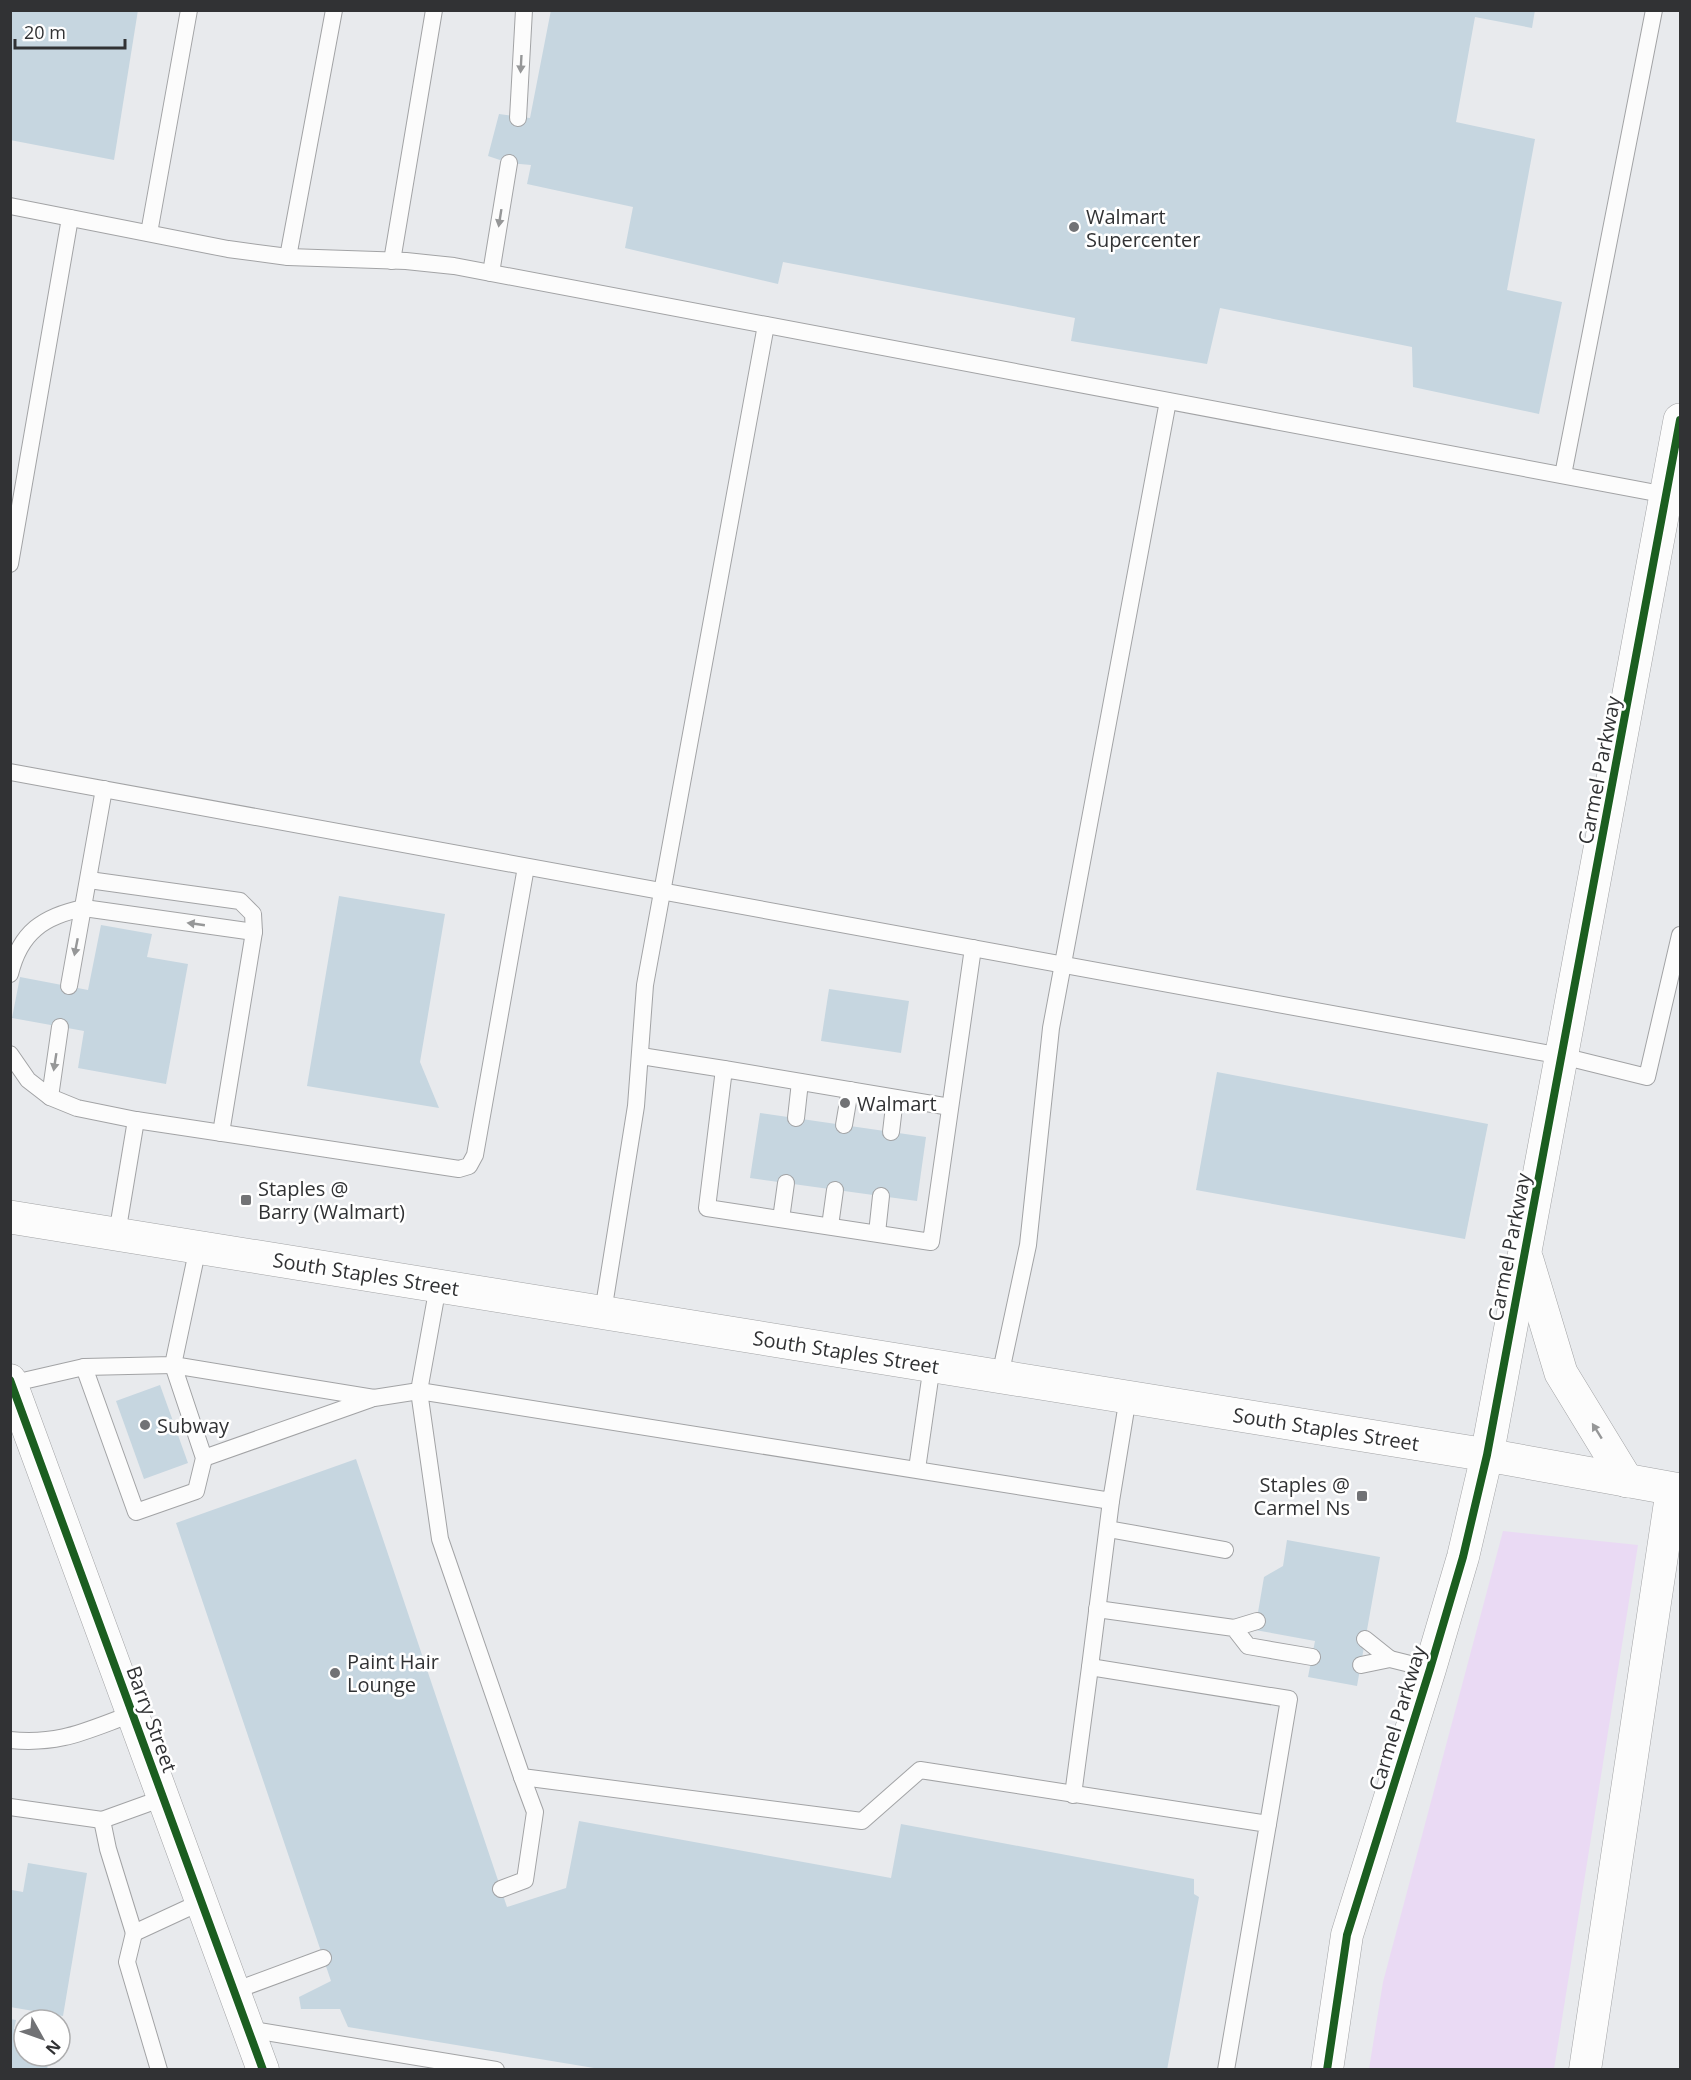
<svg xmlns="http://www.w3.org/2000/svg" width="1691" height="2080" font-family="'Open Sans',sans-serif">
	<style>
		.green { fill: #eadaf4 }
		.building { fill: #c6d6e0 }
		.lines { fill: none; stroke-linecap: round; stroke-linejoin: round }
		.lane-casing { stroke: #a2a3a5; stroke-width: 18 }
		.street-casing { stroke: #a2a3a5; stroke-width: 33 }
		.secondary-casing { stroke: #a2a3a5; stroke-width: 34 }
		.primary-casing { stroke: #a2a3a5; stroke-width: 34 }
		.lane { stroke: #fcfcfc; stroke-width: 16 }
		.street { stroke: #fcfcfc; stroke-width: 32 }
		.secondary { stroke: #fcfcfc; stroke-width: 33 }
		.primary { stroke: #fcfcfc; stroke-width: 33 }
		.cycleway-casing { stroke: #fff; stroke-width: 11 }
		.cycleway { stroke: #1b5e20; stroke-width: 8 }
		.oneway { fill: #969798 }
		.poi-dot { fill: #717275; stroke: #fff; stroke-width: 2 }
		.labels { text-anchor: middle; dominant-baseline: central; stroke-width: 5; stroke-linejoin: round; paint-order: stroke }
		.poi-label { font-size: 20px; fill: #313234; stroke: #fff; text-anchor: start }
		.street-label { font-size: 20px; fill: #313234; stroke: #fff }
	</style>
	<rect width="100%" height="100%" fill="#e8eaed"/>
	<path class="green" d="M1503 1531 1638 1545 1554 2069H1369L1383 1982Z"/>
	<g class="building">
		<path d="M10 10H138L114 160 10 140Z"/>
		<path d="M551 10H1535L1532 28 1475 17 1456 122 1535 139 1507 290 1562 302 1539 414 1413 387 1412 347 1220 308 1207 364 1071 341 1075 318 783 262 778 284 625 248 633 207 527 184 531 165 509 163 488 156 499 114 530 118Z"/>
		<path d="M339 896 445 914 420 1062 439 1108 307 1086Z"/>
		<path d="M101 925 152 934 147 957 188 964 166 1084 78 1068 84 1031 12 1018 20 977 88 990Z"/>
		<path d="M829 989 909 1001 901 1053 821 1041Z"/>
		<path d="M1217 1072 1488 1124 1465 1239 1196 1190Z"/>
		<path d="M760 1113 926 1137 917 1201 750 1178Z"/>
		<path d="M160 1385 188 1463 144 1479 116 1401Z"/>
		<path d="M356 1459 507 1907 566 1888 579 1821 891 1878 901 1824 1194 1879V1894L1199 1897 1167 2070H606L348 2027 340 2009H301L299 1997 331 1981 176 1523Z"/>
		<path d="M1287 1540 1380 1557 1357 1686 1308 1677 1315 1641 1255 1630 1264 1577 1283 1566Z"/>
		<path d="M28 1863 87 1873 63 2016 10 2007V1897L12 1890 23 1892Z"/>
		<path d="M10 2019 16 2020 14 2029 24 2030V2056H49L47 2070H10Z"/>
	</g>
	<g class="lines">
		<g class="lane-casing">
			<g id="lane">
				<path d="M518 118 524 10"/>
				<path d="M10 206 228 249 288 257 406 261 454 266 1672 496"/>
				<path d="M149 233 189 10"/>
				<path d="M288 257 334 10"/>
				<path d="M392 261 434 10"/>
				<path d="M491 273 509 163"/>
				<path d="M1563 475 1654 10"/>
				<path d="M10 564 70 218"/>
				<path d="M10 772 1562 1056 1647 1077 1680 935"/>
				<path d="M89 880 240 901 253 914 254 932 221 1133"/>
				<path d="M10 974C20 932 44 916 84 908L254 932"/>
				<path d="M69 986 104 789"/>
				<path d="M10 1054 28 1080 50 1097 77 1108 136 1120 459 1169 469 1166 475 1155 526 867"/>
				<path d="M641 1056 724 1069"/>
				<path d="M50 1097 60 1027"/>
				<path d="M950 1107 724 1069 707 1208 931 1242 973 948"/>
				<path d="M796 1118 800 1082"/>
				<path d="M844 1125 850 1090"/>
				<path d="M891 1132 895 1098"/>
				<path d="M781 1219 786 1183"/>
				<path d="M830 1226 835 1190"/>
				<path d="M877 1233 881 1196"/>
				<path d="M117 1234 136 1120"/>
				<path d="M603 1312 636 1106 645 985 766 325"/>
				<path d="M84 1367 136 1512 196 1491 204 1458 173 1365 374 1398 419 1391 438 1286"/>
				<path d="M1000 1376 1028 1245 1051 1028 1168 401"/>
				<path d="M10 1384 84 1367 173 1365 198 1247"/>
				<path d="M1128 1397 1111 1501 419 1391 440 1539 522 1777 862 1821 920 1770 1268 1824 1226 2070"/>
				<path d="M204 1458 371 1399"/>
				<path d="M917 1469 932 1365"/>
				<path d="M1111 1501 1090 1667 1289 1699 1268 1824"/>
				<path d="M1108 1529 1225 1550"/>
				<path d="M1097 1609 1234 1628 1248 1646 1312 1657"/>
				<path d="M1234 1628 1257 1621"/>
				<path d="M1365 1639 1390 1659"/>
				<path d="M1361 1665 1390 1659 1430 1669"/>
				<path d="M10 1740C61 1745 87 1730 132 1714"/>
				<path d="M1073 1795 1090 1667"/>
				<path d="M163 1798 102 1820 108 1849 134 1933 201 1902"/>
				<path d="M10 1807 102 1820"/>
				<path d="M501 1889 525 1880 535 1812 522 1777"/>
				<path d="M134 1933 127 1962 159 2070"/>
				<path d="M234 1991 323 1958"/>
				<path d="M247 2029 496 2070"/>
			</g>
		</g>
		<g class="street-casing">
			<g id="street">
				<path d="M10 1380 263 2070"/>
				<path d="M1327 2070 1347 1935 1430 1669 1463 1557 1487 1455"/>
				<path d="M1585 2070 1672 1489"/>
			</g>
		</g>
		<g class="secondary-casing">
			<g id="secondary">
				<path d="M1527 1260 1561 1373 1627 1481"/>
				<path d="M1487 1455 1680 420"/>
			</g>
		</g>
		<g class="primary-casing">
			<path id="primary" d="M10 1217 1487 1455 1680 1490"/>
		</g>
		<use href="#lane" class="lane"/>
		<use href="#street" class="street"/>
		<use href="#secondary" class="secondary"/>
		<use href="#primary" class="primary"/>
		<g class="cycleway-casing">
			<g id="cycleway">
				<path d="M10 1380 263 2070"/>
				<path d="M1327 2070 1347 1935 1430 1669 1463 1557 1487 1455 1680 420"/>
			</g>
		</g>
		<use href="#cycleway" class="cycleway"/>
	</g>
	<defs><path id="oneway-solid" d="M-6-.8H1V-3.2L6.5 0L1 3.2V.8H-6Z" transform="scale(1.5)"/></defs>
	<g class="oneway">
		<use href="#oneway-solid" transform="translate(521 64) rotate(93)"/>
		<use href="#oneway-solid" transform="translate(500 218) rotate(99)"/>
		<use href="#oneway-solid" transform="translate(196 924) rotate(-172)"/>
		<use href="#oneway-solid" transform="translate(76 947) rotate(101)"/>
		<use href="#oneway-solid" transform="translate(55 1062) rotate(99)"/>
		<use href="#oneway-solid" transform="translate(1597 1431) rotate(-122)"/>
	</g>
	<g class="poi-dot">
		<circle cx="1074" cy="227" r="6"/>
		<circle cx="845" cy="1103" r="6"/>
		<rect x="240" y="1194" width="12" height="12" rx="3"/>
		<circle cx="145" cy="1425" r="6"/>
		<rect x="1356" y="1490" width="12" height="12" rx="3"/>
		<circle cx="335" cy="1673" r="6"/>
	</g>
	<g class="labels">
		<g class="poi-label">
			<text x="1086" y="216">Walmart<tspan x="1086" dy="23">Supercenter</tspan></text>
			<text x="857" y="1103">Walmart</text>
			<text x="258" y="1188">Staples @<tspan x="258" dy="23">Barry (Walmart)</tspan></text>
			<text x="157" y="1425">Subway</text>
			<text x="1350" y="1484" text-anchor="end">Staples @<tspan x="1350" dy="23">Carmel Ns</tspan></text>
			<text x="347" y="1661">Paint Hair<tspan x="347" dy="23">Lounge</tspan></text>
		</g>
		<g class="street-label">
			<text transform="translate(1599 770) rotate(-79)">Carmel Parkway</text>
			<text transform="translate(1509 1247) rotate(-79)">Carmel Parkway</text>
			<text transform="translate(366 1274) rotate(9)">South Staples Street</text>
			<text transform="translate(846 1352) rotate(9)">South Staples Street</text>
			<text transform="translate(1326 1429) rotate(9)">South Staples Street</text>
			<text transform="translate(1397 1718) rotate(-73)">Carmel Parkway</text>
			<text transform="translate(152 1719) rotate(70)">Barry Street</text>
		</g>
	</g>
	<rect width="1691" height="2080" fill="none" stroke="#313234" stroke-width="24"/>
	<g transform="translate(42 2038) rotate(130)"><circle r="28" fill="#ffffff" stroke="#adadae" stroke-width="1.5"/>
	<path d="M0-4.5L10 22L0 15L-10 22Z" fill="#717275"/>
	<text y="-9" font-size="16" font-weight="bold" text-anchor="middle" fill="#313234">N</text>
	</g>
	<path d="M15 39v9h110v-9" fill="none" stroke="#313234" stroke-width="3"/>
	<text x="24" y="39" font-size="18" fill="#313234" stroke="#ffffff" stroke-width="4.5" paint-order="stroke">20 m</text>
</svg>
